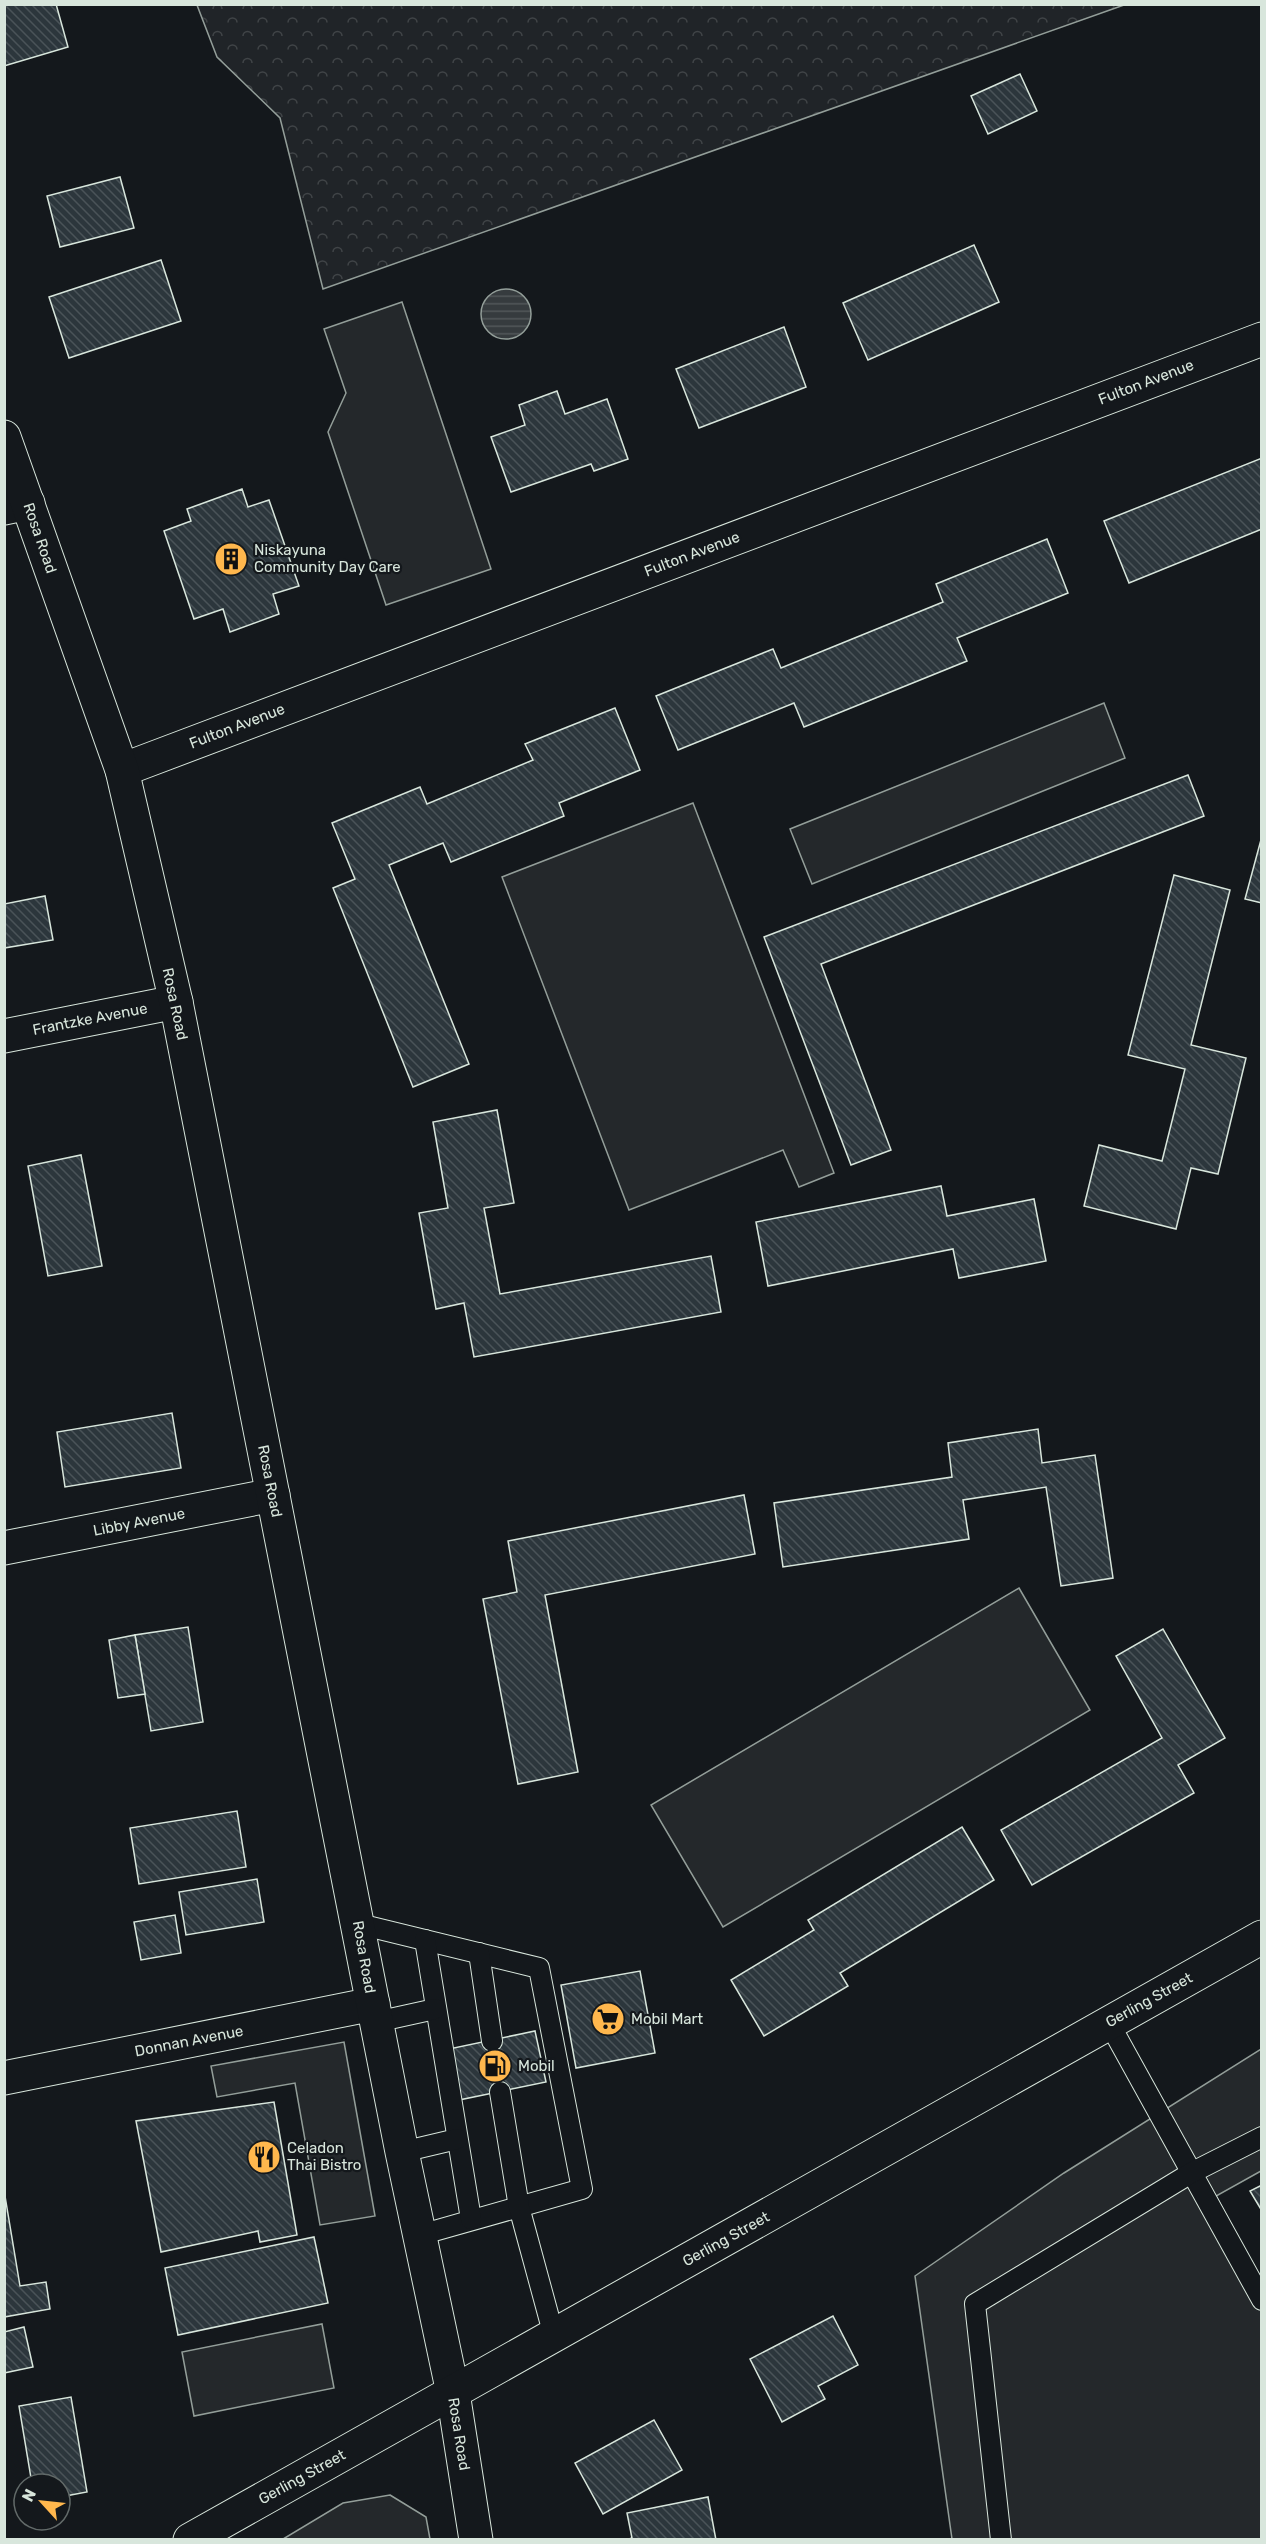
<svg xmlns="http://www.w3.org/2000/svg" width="1266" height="2544" font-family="Rubik,sans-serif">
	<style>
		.forest { fill: url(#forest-crowns); stroke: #939e99; stroke-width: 1.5 }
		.parking { fill: #24282b; stroke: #939e99; stroke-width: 1.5 }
		.water { fill: url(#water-rules); stroke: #939e99; stroke-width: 1.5 }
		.building { fill: url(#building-back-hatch); stroke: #d8e6dc; stroke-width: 1.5 }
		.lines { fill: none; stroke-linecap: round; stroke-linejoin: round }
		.lane-casing { stroke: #d8e6dc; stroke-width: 22 }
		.street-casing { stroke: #d8e6dc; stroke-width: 35 }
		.secondary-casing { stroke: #d8e6dc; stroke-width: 35 }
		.lane { stroke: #14181c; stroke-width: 20 }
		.street { stroke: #14181c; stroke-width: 33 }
		.secondary { stroke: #14181c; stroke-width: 33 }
		.labels { text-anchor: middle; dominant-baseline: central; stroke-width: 4.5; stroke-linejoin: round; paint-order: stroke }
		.street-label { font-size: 15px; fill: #d8e6dc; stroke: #14181c }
		.poi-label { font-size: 15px; fill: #d8e6dc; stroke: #14181c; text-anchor: start }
	</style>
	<defs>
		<pattern id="forest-crowns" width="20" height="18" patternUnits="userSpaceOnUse" patternTransform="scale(1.5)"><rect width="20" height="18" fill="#202428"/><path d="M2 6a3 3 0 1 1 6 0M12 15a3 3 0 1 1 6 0" fill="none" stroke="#404447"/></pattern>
		<pattern id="water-rules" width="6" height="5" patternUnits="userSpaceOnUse" patternTransform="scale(1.5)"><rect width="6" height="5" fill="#363b3e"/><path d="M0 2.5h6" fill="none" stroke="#525759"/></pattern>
		<pattern id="building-back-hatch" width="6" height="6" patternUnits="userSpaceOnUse" patternTransform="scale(1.5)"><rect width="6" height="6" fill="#2c363c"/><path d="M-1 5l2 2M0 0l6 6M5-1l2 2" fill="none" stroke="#4a5358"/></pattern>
	</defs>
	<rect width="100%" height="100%" fill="#14181c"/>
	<path class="forest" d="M197 5V4L1124 5 323 289 280 118 217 57Z"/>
	<g class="parking">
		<path d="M402 302 491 569 386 605 328 432 346 393 324 329Z"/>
		<path d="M1104 703 1125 758 812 884 790 829Z"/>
		<path d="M693 803 834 1173 799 1187 783 1150 629 1210 502 877Z"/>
		<path d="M1019 1588 1090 1710 723 1927 651 1805Z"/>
		<path d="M344 2042 375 2216 320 2225 295 2083 217 2097 211 2066Z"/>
		<path d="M1261 2049V2171L1216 2196 1261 2280V2539H952L915 2276 1064 2173Z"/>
		<path d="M322 2324 334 2388 194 2416 182 2352Z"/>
		<path d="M390 2495 426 2517 430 2539H283L343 2503Z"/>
	</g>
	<circle class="water" cx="506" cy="314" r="25"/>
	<g class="building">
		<path d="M4 4H56L68 47 4 66Z"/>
		<path d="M1020 74 1037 111 988 134 971 96Z"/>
		<path d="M120 177 134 228 60 247 47 196Z"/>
		<path d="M974 245 999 302 868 360 843 303Z"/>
		<path d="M161 260 181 321 69 358 49 297Z"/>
		<path d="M784 327 806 387 699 428 676 369Z"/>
		<path d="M557 391 565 414 607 399 628 459 594 471 591 464 511 492 491 437 525 425 519 405Z"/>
		<path d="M1262 458V529L1129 583 1104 521Z"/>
		<path d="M242 489 248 507 269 500 299 586 273 594 279 614 230 632 223 609 194 619 164 531 191 521 187 509Z"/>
		<path d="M1047 539 1068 593 957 638 967 661 804 727 794 703 678 750 656 696 773 649 781 668 943 602 936 584Z"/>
		<path d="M615 708 640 770 559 803 564 816 451 862 443 843 389 865 469 1064 413 1087 333 888 355 879 332 823 420 787 427 804 533 760 525 744Z"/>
		<path d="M1188 775 1204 816 821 964 891 1150 851 1165 764 937Z"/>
		<path d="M1262 836V903L1245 899Z"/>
		<path d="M1174 875 1230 890 1191 1045 1246 1058 1218 1174 1191 1168 1176 1229 1084 1206 1099 1145 1162 1161 1185 1069 1128 1055Z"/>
		<path d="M45 896 53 940 4 948V904Z"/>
		<path d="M497 1110 514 1203 484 1208 500 1294 711 1256 721 1312 474 1357 464 1303 436 1309 419 1213 448 1208 433 1122Z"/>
		<path d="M81 1155 102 1266 48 1276 28 1166Z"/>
		<path d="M941 1186 947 1216 1034 1199 1046 1261 959 1278 953 1249 768 1286 756 1222Z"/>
		<path d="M172 1413 181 1468 65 1487 57 1432Z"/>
		<path d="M1038 1429 1042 1463 1095 1455 1113 1578 1061 1586 1046 1487 963 1500 969 1539 783 1567 774 1503 952 1477 948 1443Z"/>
		<path d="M744 1495 755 1554 545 1595 578 1772 518 1784 483 1599 517 1592 508 1541Z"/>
		<path d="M188 1627 203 1722 151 1731 135 1635Z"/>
		<path d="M1163 1629 1225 1738 1178 1765 1194 1793 1032 1885 1001 1830 1162 1738 1116 1656Z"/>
		<path d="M135 1635 145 1694 118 1698 109 1640Z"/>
		<path d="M237 1811 246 1867 139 1884 130 1828Z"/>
		<path d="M962 1827 994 1880 840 1973 848 1986 764 2036 731 1980 814 1930 808 1920Z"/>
		<path d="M257 1879 264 1922 186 1935 179 1892Z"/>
		<path d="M175 1915 181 1953 141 1960 134 1922Z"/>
		<path d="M640 1971 655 2053 576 2068 561 1985Z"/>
		<path d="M535 2031 546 2082 454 2101 444 2050Z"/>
		<path d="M274 2102 297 2235 260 2242 258 2231 161 2252 136 2121Z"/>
		<path d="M1262 2185V2211L1250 2191Z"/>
		<path d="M4 2190 20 2286 46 2282 50 2309 4 2317Z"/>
		<path d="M314 2237 328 2303 178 2335 165 2268Z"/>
		<path d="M833 2316 858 2365 818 2386 825 2399 782 2422 750 2359Z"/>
		<path d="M24 2327 33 2367 4 2373V2332Z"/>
		<path d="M71 2397 87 2492 60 2497V2484H32L19 2406Z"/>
		<path d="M654 2420 682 2470 603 2514 575 2463Z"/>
		<path d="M708 2497 716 2540H626L632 2538 627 2513Z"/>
	</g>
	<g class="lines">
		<g class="lane-casing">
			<g id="lane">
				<path d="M359 1924 539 1968 582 2189 420 2235"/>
				<path d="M425 1940 471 2219"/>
				<path d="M479 1953 492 2041"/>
				<path d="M376 2022 435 2009"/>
				<path d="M1109 2023 1262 2300"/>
				<path d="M500 2092 519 2207 554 2336"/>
				<path d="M402 2152 457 2139"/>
				<path d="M1001 2540 975 2304 1191 2173 1262 2137"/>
			</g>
		</g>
		<g class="street-casing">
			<g id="street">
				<path d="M4 508 28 503"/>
				<path d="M122 770 1262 339"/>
				<path d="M4 1036 176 1002"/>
				<path d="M4 1548 273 1495"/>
				<path d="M4 2078 373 2004"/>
			</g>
		</g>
		<g class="secondary-casing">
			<g id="secondary">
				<path d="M4 437 122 770 176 1002 402 2152 453 2393 476 2540"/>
				<path d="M190 2540 1262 1937"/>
			</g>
		</g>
		<use href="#lane" class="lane"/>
		<use href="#street" class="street"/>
		<use href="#secondary" class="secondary"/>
	</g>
	<defs>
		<g id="building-disc" transform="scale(1.725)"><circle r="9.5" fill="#ffb74d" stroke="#14181c"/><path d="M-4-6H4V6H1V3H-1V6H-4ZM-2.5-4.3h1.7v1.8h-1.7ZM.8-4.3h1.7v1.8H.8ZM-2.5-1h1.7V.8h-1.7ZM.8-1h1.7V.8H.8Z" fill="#111"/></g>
		<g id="supermarket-disc" transform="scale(1.725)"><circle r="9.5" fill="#ffb74d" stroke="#14181c"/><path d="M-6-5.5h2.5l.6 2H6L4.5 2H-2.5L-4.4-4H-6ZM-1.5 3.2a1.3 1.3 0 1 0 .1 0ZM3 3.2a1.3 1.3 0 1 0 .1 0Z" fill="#111"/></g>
		<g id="fuel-disc" transform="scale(1.725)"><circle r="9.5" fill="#ffb74d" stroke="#14181c"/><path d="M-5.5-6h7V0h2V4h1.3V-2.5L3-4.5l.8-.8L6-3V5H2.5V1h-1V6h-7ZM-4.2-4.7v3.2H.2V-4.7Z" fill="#111"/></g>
		<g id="restaurant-disc" transform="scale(1.725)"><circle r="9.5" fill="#ffb74d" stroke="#14181c"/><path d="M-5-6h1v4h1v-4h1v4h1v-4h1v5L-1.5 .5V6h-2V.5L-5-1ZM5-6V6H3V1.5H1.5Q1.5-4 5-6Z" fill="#111"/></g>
	</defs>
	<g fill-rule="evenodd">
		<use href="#building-disc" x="231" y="559"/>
		<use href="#supermarket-disc" x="608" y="2019"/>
		<use href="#fuel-disc" x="495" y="2066"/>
		<use href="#restaurant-disc" x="264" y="2157"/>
	</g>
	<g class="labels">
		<g class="street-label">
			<text transform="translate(1146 382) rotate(-21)">Fulton Avenue</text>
			<text transform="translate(40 538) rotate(71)">Rosa Road</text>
			<text transform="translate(692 554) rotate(-21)">Fulton Avenue</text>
			<text transform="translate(237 726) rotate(-21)">Fulton Avenue</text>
			<text transform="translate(175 1004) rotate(78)">Rosa Road</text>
			<text transform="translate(90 1019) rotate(-11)">Frantzke Avenue</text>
			<text transform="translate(270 1481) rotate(79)">Rosa Road</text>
			<text transform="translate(139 1522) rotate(-11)">Libby Avenue</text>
			<text transform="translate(364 1957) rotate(80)">Rosa Road</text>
			<text transform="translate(1149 2000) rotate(-29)">Gerling Street</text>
			<text transform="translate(189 2041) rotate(-11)">Donnan Avenue</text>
			<text transform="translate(726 2239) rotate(-29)">Gerling Street</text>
			<text transform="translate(459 2434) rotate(81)">Rosa Road</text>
			<text transform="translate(302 2477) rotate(-29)">Gerling Street</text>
		</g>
		<g class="poi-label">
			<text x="254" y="550">Niskayuna<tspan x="254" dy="17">Community Day Care</tspan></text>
			<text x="631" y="2019">Mobil Mart</text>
			<text x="518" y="2066">Mobil</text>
			<text x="287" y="2148">Celadon<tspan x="287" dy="17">Thai Bistro</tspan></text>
		</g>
	</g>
	<rect width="1266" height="2544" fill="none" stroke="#d8e6dc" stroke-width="12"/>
	<g transform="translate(42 2502) rotate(297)"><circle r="28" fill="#14181c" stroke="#626a69" stroke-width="1.5"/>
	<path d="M0-4.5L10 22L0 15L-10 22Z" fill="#ffb74d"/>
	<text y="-9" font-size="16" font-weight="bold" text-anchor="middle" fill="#d8e6dc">N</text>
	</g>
</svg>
